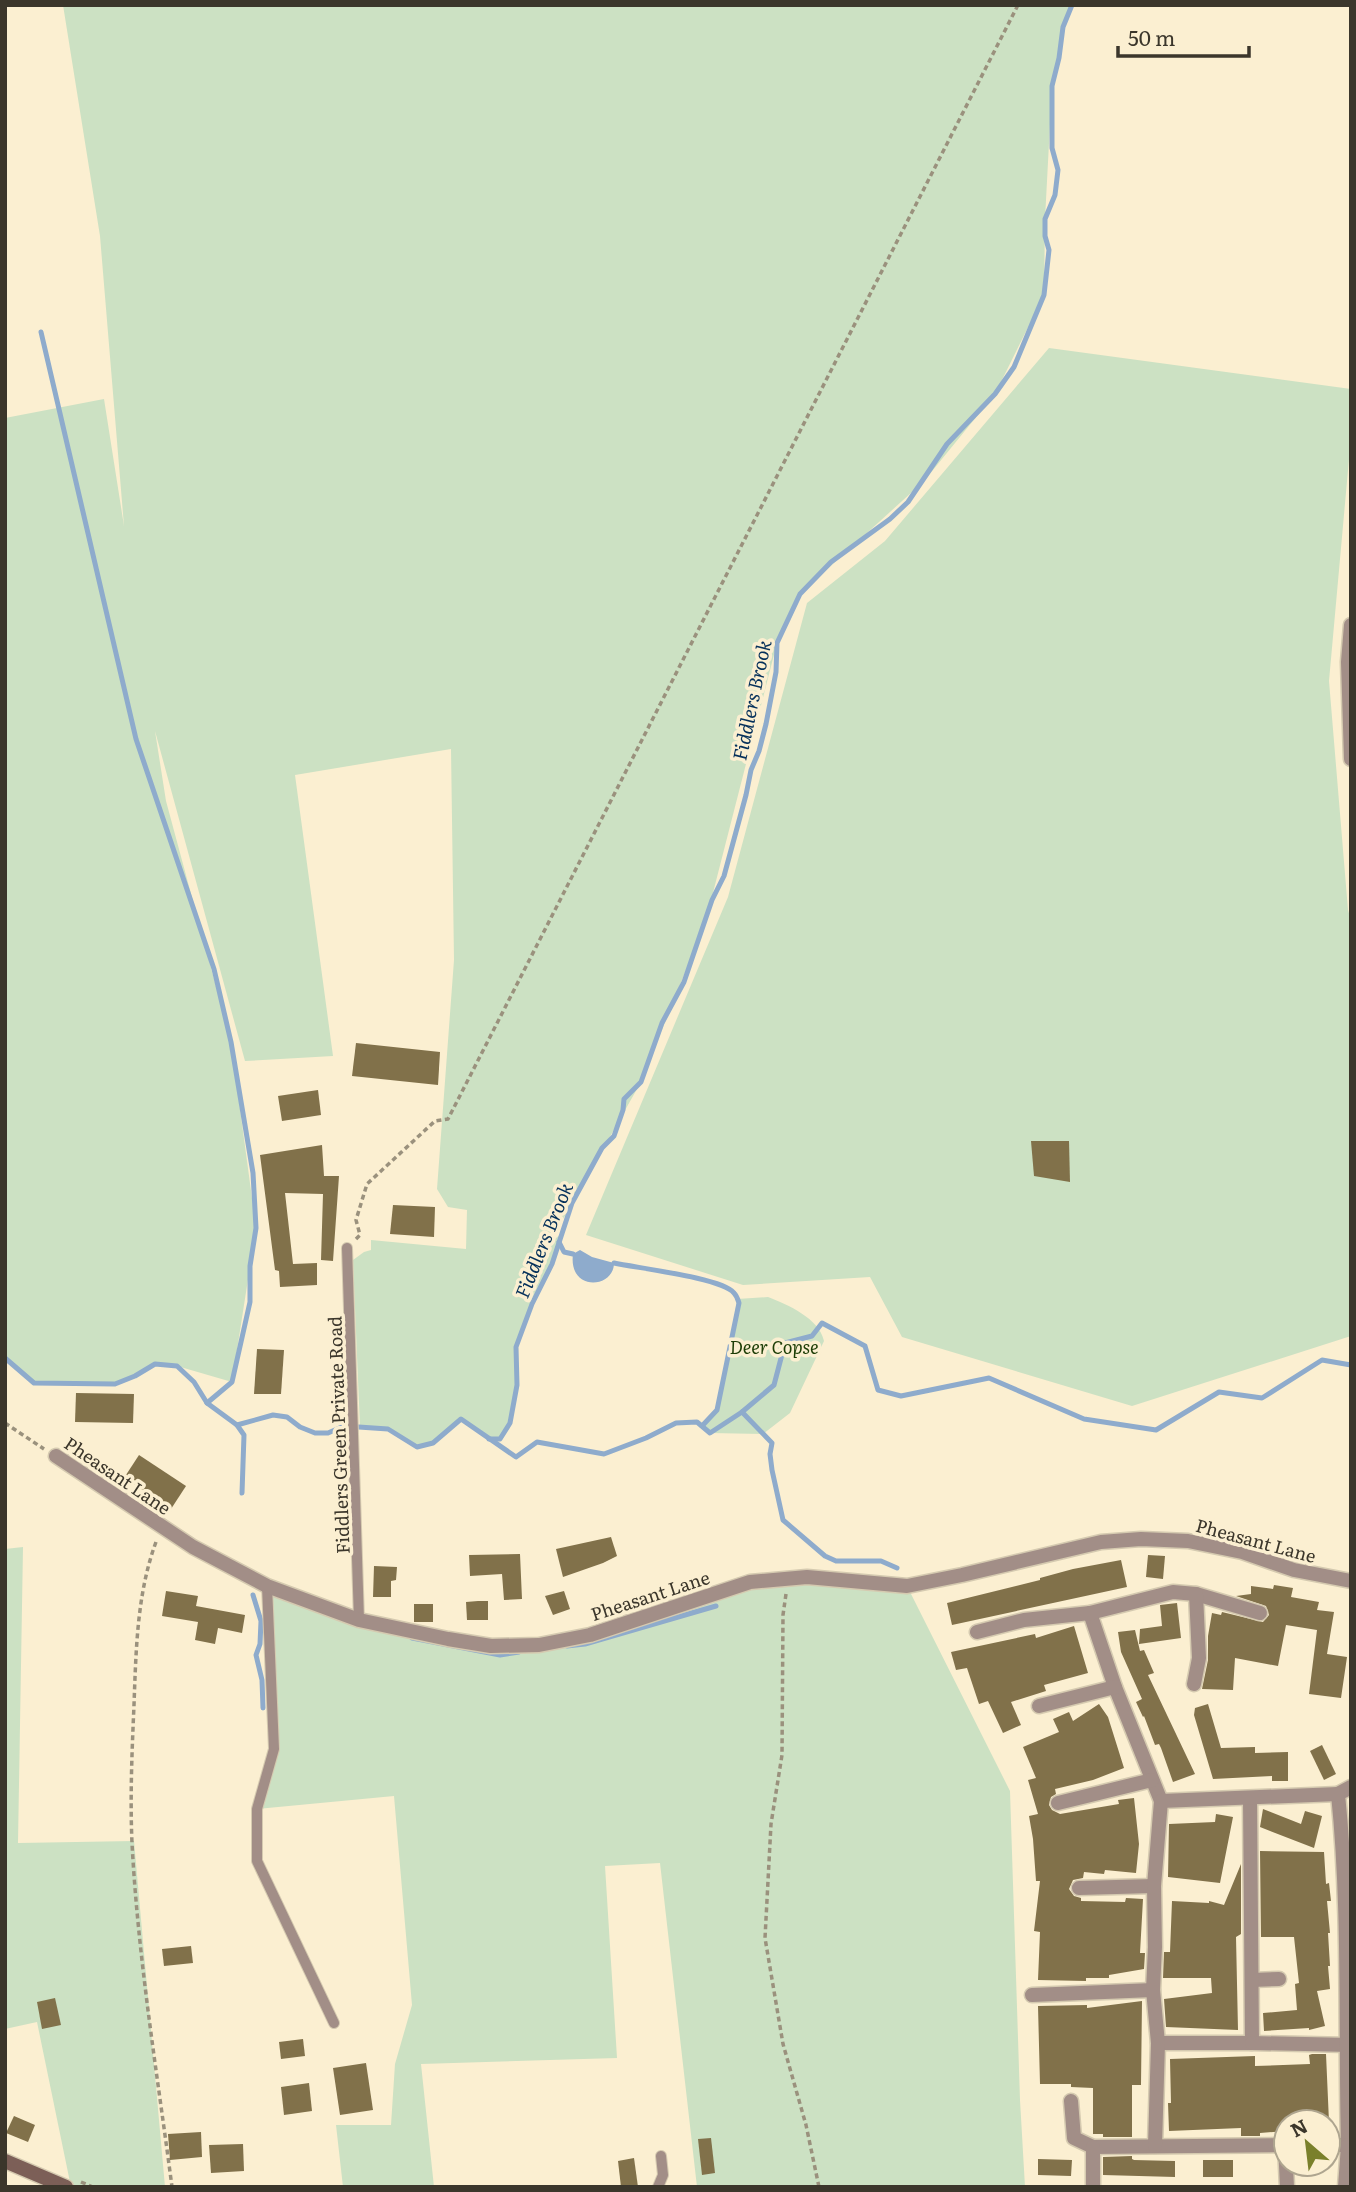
<svg xmlns="http://www.w3.org/2000/svg" width="1356" height="2192" font-family="Literata,serif">
	<style>
		.green { fill: #cce1c3 }
		.water { fill: #8eabcc }
		.lines { fill: none; stroke-linecap: round; stroke-linejoin: round }
		.stream { stroke: #8eabcc; stroke-width: 5 }
		.building { fill: #81714a }
		.service-casing { stroke: #d5cab0; stroke-width: 12 }
		.minor-casing { stroke: #d5cab0; stroke-width: 17 }
		.tertiary-casing { stroke: #d5cab0; stroke-width: 17 }
		.secondary-casing { stroke: #d5cab0; stroke-width: 17 }
		.path { stroke: #9a917d; stroke-width: 3.5; stroke-dasharray: 5 3.5; stroke-linecap: butt }
		.service { stroke: #a28e87; stroke-width: 10 }
		.minor { stroke: #a28e87; stroke-width: 14 }
		.tertiary { stroke: #a28e87; stroke-width: 14 }
		.secondary { stroke: #7c5f57; stroke-width: 14 }
		.labels { text-anchor: middle; dominant-baseline: central; stroke-width: 7; stroke-linejoin: round; paint-order: stroke }
		.park-label { font-size: 18px; font-style: italic; fill: #1c3d06; stroke: #fbefd1 }
		.street-label { font-size: 18px; fill: #3b362b; stroke: #fbefd1 }
		.water-label { font-size: 19px; font-style: italic; fill: #05305a; stroke: #fbefd1 }
	</style>
	<rect width="100%" height="100%" fill="#fbefd1"/>
	<g class="green">
		<path d="M63 5H1074L1063 27 1052 86 1045 219 1044 295 995 394 924 481 800 594 777 643 706 920 641 1082 549 1244 562 1233 552 1264 532 1304 516 1347 517 1385 510 1423 500 1439H489L461 1419 433 1443 417 1447 388 1429 360 1427 353 1260 364 1252 371 1250V1240L466 1249 467 1210 448 1207 437 1189 454 960 451 749 295 775 333 1056 245 1061 155 731 166 801 231 1042 256 1228 232 1382 177 1366 155 1364 115 1384 34 1383 5 1358V418L104 399 124 526 100 236Z"/>
		<path d="M1049 348 1351 389V437L1329 681 1348 910 1351 920V1336L1132 1406 902 1337 870 1277 743 1285 586 1235 728 897 807 603 885 541Z"/>
		<path d="M768 1297C788 1305 819 1318 824 1341L790 1413 763 1434 710 1433 702 1426 717 1409 730 1353 737 1299Z"/>
		<path d="M23 1547 18 1843 134 1841 165 2187H71L37 2022 5 2029V1549Z"/>
		<path d="M750 1582 907 1586 1010 1791 1020 2100 1025 2187H697L660 1863 605 1866 617 2058 421 2064 434 2187H343L336 2125H391L395 2064 412 2005 394 1796 257 1809 274 1749 267 1586 448 1639 539 1645Z"/>
	</g>
	<path class="water" d="M580 1250 592 1257 614 1263C614 1289 568 1292 573 1254Z"/>
	<g class="lines">
		<g class="stream">
			<path d="M41 332 136 739 214 969 231 1042 253 1173 256 1228 250 1266V1302L232 1382 207 1403"/>
			<path d="M559 1242 564 1252 573 1254"/>
			<path d="M614 1263C637 1268 723 1278 734 1293 737 1296 738 1300 739 1303L717 1410 702 1426"/>
			<path d="M5 1358 34 1383 115 1384 135 1376 155 1364 177 1366 194 1382 207 1403 237 1425 273 1415 287 1417 300 1427 315 1433H328L344 1426 388 1429 417 1447 433 1443 461 1419 516 1457 537 1442 604 1454 646 1438 676 1423 697 1422 710 1433 742 1412 774 1385 785 1343 812 1336 822 1323 865 1346 878 1390 901 1396 989 1378 1084 1419 1156 1430 1219 1392 1262 1398 1322 1360 1351 1365"/>
			<path d="M742 1412 772 1443 770 1454 772 1470 783 1520 825 1556 836 1561H881L897 1568"/>
			<path d="M237 1425 244 1435 242 1493"/>
			<path d="M489 1439H500L510 1423 517 1385 516 1347 532 1304 552 1264 572 1203 602 1148 614 1136 623 1110 624 1099 641 1082 662 1023 684 982 712 900 724 876 746 795 751 770 759 751 766 724 776 672 777 643 800 594 831 562 890 519 908 502 947 444 995 394 1014 367 1044 295 1049 250 1045 236V219L1055 195 1058 170 1052 148V86L1059 58 1063 27 1072 5"/>
			<path d="M253 1595 261 1621 260 1644 256 1655 262 1680 263 1708"/>
			<path d="M412 1638 500 1655 519 1652"/>
			<path d="M567 1646 585 1644 716 1606"/>
		</g>
	</g>
	<g class="building">
		<path d="M356 1043 440 1052 438 1085 352 1076Z"/>
		<path d="M318 1090 321 1115 282 1121 278 1096Z"/>
		<path d="M1031 1141H1069L1070 1182 1034 1176Z"/>
		<path d="M322 1145 324 1176H339L333 1261 321 1260 323 1194 285 1193 293 1264 317 1263V1285L280 1287 279 1271 275 1270 260 1155Z"/>
		<path d="M393 1205 435 1207 434 1237 390 1234Z"/>
		<path d="M257 1349 284 1350 281 1394H254Z"/>
		<path d="M76 1393 134 1394 133 1423 75 1422Z"/>
		<path d="M139 1455 186 1486 171 1509 124 1478Z"/>
		<path d="M611 1537 617 1556 603 1563 563 1577 556 1549Z"/>
		<path d="M520 1554 522 1599 504 1600 502 1574 470 1576 469 1555Z"/>
		<path d="M1148 1555 1165 1556 1163 1579 1146 1577Z"/>
		<path d="M1121 1560 1127 1587 952 1625 947 1603 1040 1580V1578L1073 1569Z"/>
		<path d="M374 1566 397 1567 396 1580 391 1581V1597H373Z"/>
		<path d="M1274 1585 1293 1588 1291 1597 1319 1602 1317 1610 1334 1612 1327 1654 1347 1657 1341 1698 1309 1694 1317 1630 1286 1625 1278 1666 1235 1658 1233 1690 1202 1689 1208 1660V1636L1212 1613 1221 1615 1222 1612 1263 1622 1269 1615 1266 1606 1236 1596 1251 1594V1586L1273 1589Z"/>
		<path d="M166 1591 198 1596 196 1606 245 1615 242 1633 218 1628 215 1644 195 1640 198 1622 162 1616Z"/>
		<path d="M564 1591 570 1609 553 1615 545 1596Z"/>
		<path d="M478 1601H488V1620H467L466 1602Z"/>
		<path d="M1177 1603 1181 1638 1139 1644 1140 1629 1162 1626 1160 1605Z"/>
		<rect x="414" y="1604" width="19" height="18"/>
		<path d="M1074 1626 1088 1673 1044 1685 1046 1691 1011 1702 1021 1725 1003 1733 988 1701 979 1704 967 1668 956 1670 951 1652 1035 1634 1036 1638Z"/>
		<path d="M1135 1630 1140 1651 1144 1650 1154 1673 1148 1675 1195 1774 1173 1782 1161 1748 1159 1744 1155 1745 1144 1716 1143 1717 1136 1702 1142 1699 1121 1652 1118 1632Z"/>
		<path d="M1099 1704 1108 1717 1124 1768 1093 1780 1055 1789 1056 1794 1051 1797 1049 1805 1052 1810 1060 1814 1119 1804 1118 1800 1134 1798 1139 1844 1136 1873 1105 1870 1104 1874 1084 1872 1083 1878 1073 1880 1069 1889 1074 1896 1081 1898V1901L1125 1902 1126 1898 1143 1899 1140 1953H1145L1144 1969 1109 1975V1978H1086V1981L1038 1980 1040 1932 1034 1931 1040 1881H1036L1033 1839 1029 1816 1038 1814 1028 1780 1036 1778 1023 1747 1059 1732 1053 1719 1069 1712 1073 1721Z"/>
		<path d="M1208 1704 1221 1748 1255 1747V1753L1288 1752V1781H1272V1776L1213 1779 1194 1715 1195 1708Z"/>
		<path d="M1322 1745 1336 1774 1324 1780 1310 1751Z"/>
		<path d="M1263 1809 1301 1824 1305 1811 1322 1816 1314 1848 1260 1827Z"/>
		<path d="M1216 1814 1233 1817 1220 1883 1168 1877 1169 1824 1215 1822Z"/>
		<path d="M1260 1851 1324 1852 1326 1884 1329 1883 1331 1901H1327L1330 1933H1328L1330 1966H1328L1330 1989 1317 1991 1325 2026 1309 2030V2028L1264 2031 1263 2013 1297 2010 1295 1984 1299 1983 1294 1937H1261Z"/>
		<path d="M1241 1864V1934L1236 1937 1238 2030 1166 2027 1164 1999 1212 1993 1211 1978H1163L1164 1952H1170L1172 1901 1209 1903V1901L1224 1905Z"/>
		<path d="M191 1946 193 1963 164 1966 162 1949Z"/>
		<path d="M55 1998 61 2025 42 2029 37 2002Z"/>
		<path d="M1142 2001 1141 2085H1132V2137H1103V2134H1093V2088L1071 2087V2084H1040L1038 2006 1087 2005V2008Z"/>
		<path d="M303 2039 305 2056 281 2059 279 2042Z"/>
		<path d="M1312 2054H1326L1329 2122H1286V2131L1260 2133V2136H1241V2128L1169 2131 1168 2103H1171L1170 2059 1255 2056V2066L1310 2064 1309 2055Z"/>
		<path d="M366 2063 373 2110 340 2115 333 2068Z"/>
		<path d="M309 2083 312 2111 284 2115 281 2087Z"/>
		<path d="M14 2116 35 2125 28 2142 6 2133Z"/>
		<path d="M201 2132 202 2157 170 2160 168 2134Z"/>
		<path d="M711 2138 715 2173 702 2175 698 2139Z"/>
		<path d="M243 2144 244 2171 211 2173 209 2145Z"/>
		<path d="M1132 2156V2159L1134 2160 1175 2161V2177L1103 2175V2157Z"/>
		<path d="M634 2158 638 2187H621L618 2161Z"/>
		<path d="M1038 2159 1072 2160 1071 2176 1038 2175Z"/>
		<rect x="1203" y="2160" width="30" height="17"/>
	</g>
	<g class="lines">
		<g class="service-casing">
			<g id="service">
				<path d="M347 1248 359 1620"/>
				<path d="M267 1586 274 1749 257 1809V1861L334 2023"/>
				<path d="M658 2187 663 2175 661 2156"/>
			</g>
		</g>
		<g class="minor-casing">
			<g id="minor">
				<path d="M56 1456 193 1547 267 1586 359 1620 448 1639 491 1646 539 1645 590 1635 750 1582 807 1577 907 1586 962 1575 1101 1542 1141 1539 1188 1541 1242 1552 1294 1570 1351 1581"/>
				<path d="M1196 1594 1260 1613"/>
				<path d="M1090 1613 1115 1687 1161 1801"/>
				<path d="M977 1632 1024 1620 1090 1613 1173 1592 1196 1594 1199 1658 1194 1684"/>
				<path d="M1039 1706 1115 1687"/>
				<path d="M1058 1803 1152 1780"/>
				<path d="M1079 1888 1154 1886"/>
				<path d="M1252 1980 1279 1979"/>
				<path d="M1032 1995 1153 1990"/>
				<path d="M1158 2043H1252L1250 1799"/>
				<path d="M1252 2043 1351 2045"/>
				<path d="M1071 2101 1074 2138 1093 2147 1286 2145"/>
				<path d="M1285 2145 1287 2187"/>
				<path d="M1328 2145H1348C1345 2028 1350 1911 1338 1794L1351 1787"/>
				<path d="M1155 2146 1158 2043 1153 1990 1155 1947 1154 1886 1161 1801 1338 1794"/>
				<path d="M1093 2187V2147"/>
				<path d="M1345 2187 1348 2145H1351"/>
			</g>
		</g>
		<g class="tertiary-casing">
			<path id="tertiary" d="M1351 625 1348 662 1351 759"/>
		</g>
		<g class="secondary-casing">
			<path id="secondary" d="M5 2161 66 2187"/>
		</g>
		<g class="path">
			<path d="M356 1239 360 1235 356 1220 367 1184 435 1121 448 1119 1018 5"/>
			<path d="M5 1423 44 1449"/>
			<path d="M156 1542C137 1593 136 1650 134 1705 132 1751 130 1797 132 1843 138 1958 157 2072 172 2187"/>
			<path d="M786 1594 783 1615 782 1755 771 1824 765 1938 783 2044 806 2125 819 2187"/>
			<path d="M81 2182 93 2187"/>
		</g>
		<use href="#service" class="service"/>
		<use href="#minor" class="minor"/>
		<use href="#tertiary" class="tertiary"/>
		<use href="#secondary" class="secondary"/>
	</g>
	<g class="labels">
		<g class="park-label">
			<text x="774" y="1346">Deer Copse</text>
		</g>
		<g class="street-label">
			<text transform="translate(338 1435) rotate(-92)">Fiddlers Green Private Road</text>
			<text transform="translate(118 1475) rotate(34)">Pheasant Lane</text>
			<text transform="translate(1256 1540) rotate(15)">Pheasant Lane</text>
			<text transform="translate(650 1595) rotate(-18)">Pheasant Lane</text>
		</g>
		<g class="water-label">
			<text transform="translate(751 700) rotate(-78)">Fiddlers Brook</text>
			<text transform="translate(543 1240) rotate(-68)">Fiddlers Brook</text>
		</g>
	</g>
	<rect width="1356" height="2192" fill="none" stroke="#3b362b" stroke-width="14"/>
	<g transform="translate(1307 2143) rotate(332)"><circle r="33" fill="#fbefd1" stroke="#aea58f" stroke-width="2"/>
	<path d="M0-5L12 26L0 18L-12 26Z" fill="#7a802b"/>
	<text y="-10" font-size="19" font-weight="bold" text-anchor="middle" fill="#3b362b">N</text>
	</g>
	<path d="M1118 46v10h131v-10" fill="none" stroke="#3b362b" stroke-width="3.5"/>
	<text x="1128" y="46" font-size="21" fill="#3b362b" stroke="#fbefd1" stroke-width="5" paint-order="stroke">50 m</text>
</svg>
